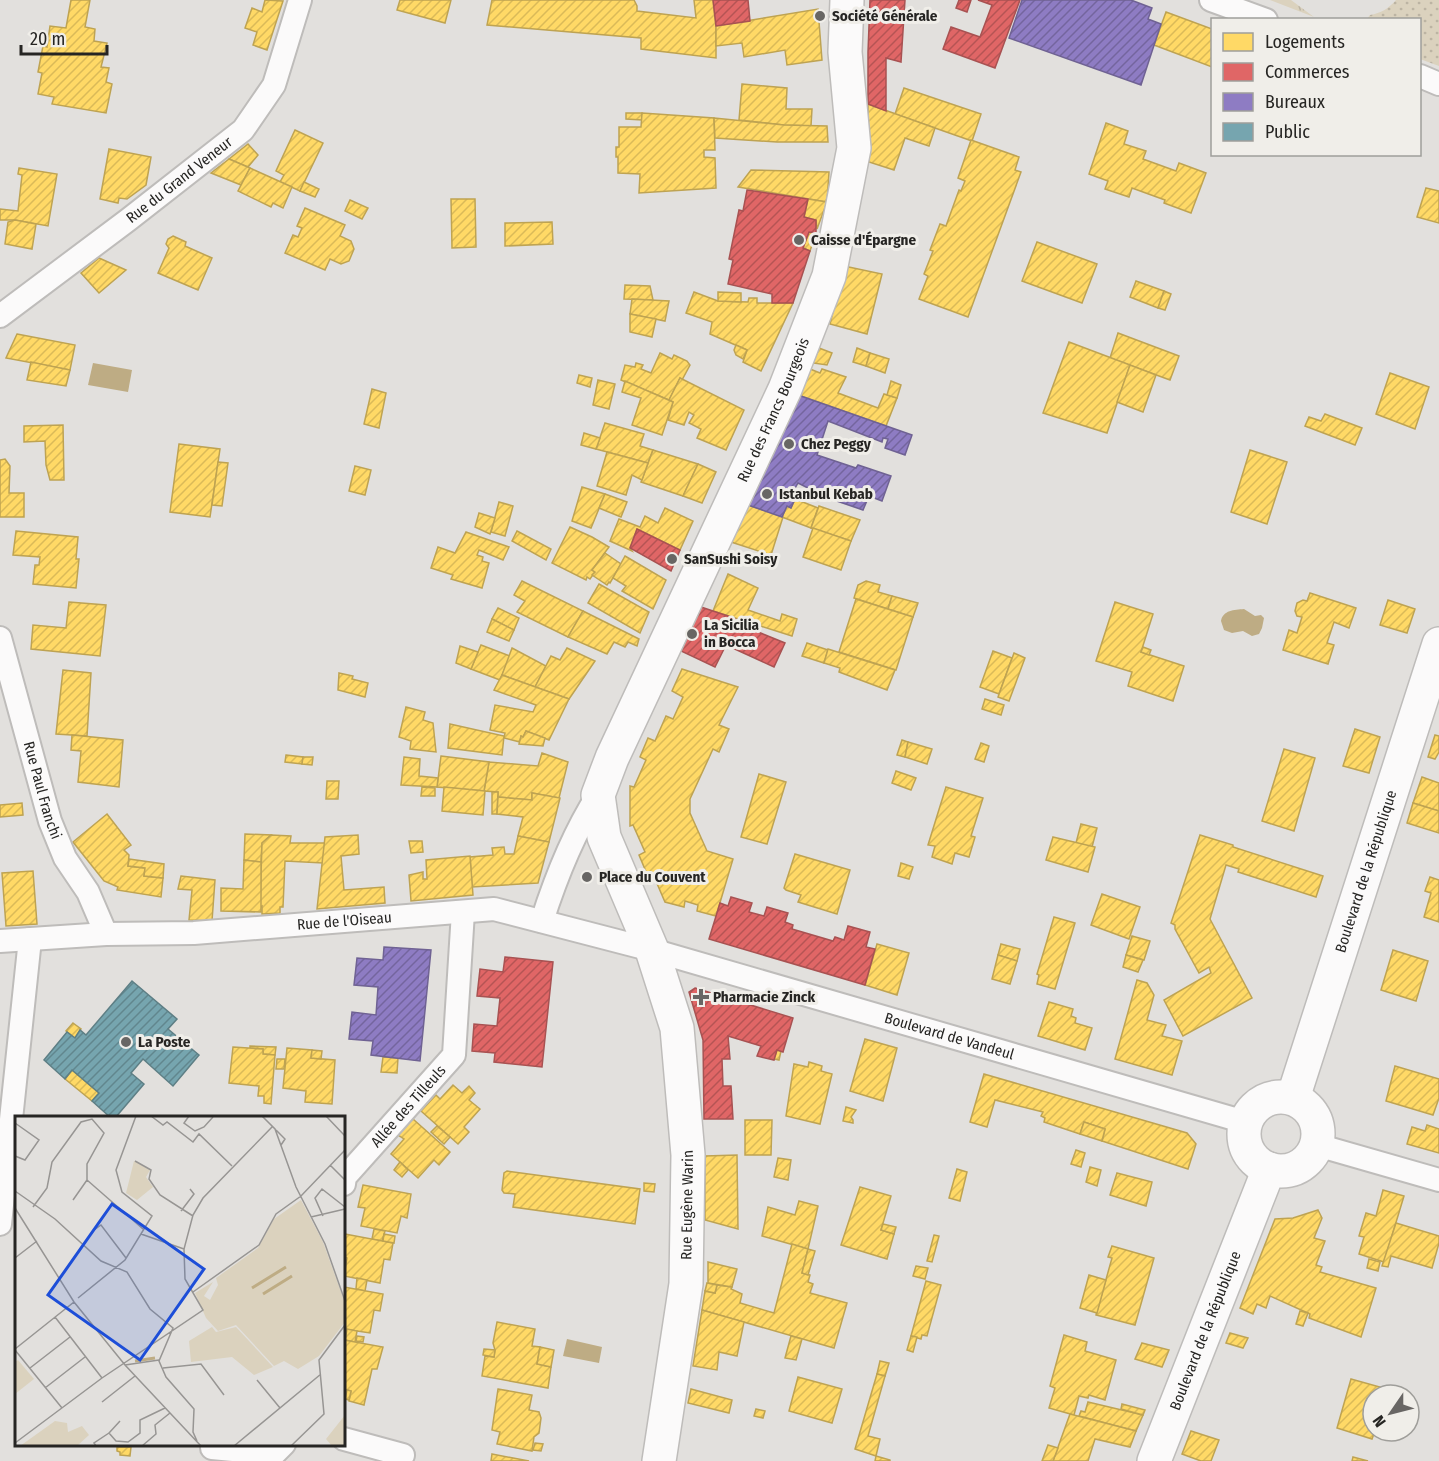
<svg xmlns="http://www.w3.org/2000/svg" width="1439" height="1461" font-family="'Fira Sans Condensed',sans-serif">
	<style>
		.grass { fill: url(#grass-tufts) }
		.park { fill: url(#park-dots) }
		.water { fill: #beac84 }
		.homes { fill: url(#homes-hatch); stroke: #bea352; stroke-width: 1.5 }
		.shops { fill: url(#shops-hatch); stroke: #a85252; stroke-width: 1.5 }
		.offices { fill: url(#offices-hatch); stroke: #6f6293; stroke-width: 1.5 }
		.public { fill: url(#public-hatch); stroke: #5e7f85; stroke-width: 1.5 }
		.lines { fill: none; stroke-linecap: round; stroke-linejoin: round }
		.street-casing { stroke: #bebcba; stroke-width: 26 }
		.primary-casing { stroke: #bebcba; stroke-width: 36 }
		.street { stroke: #fbfafa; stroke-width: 22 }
		.primary { stroke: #fbfafa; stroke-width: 33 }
		.poi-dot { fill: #686664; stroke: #f0eee9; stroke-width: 2 }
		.labels { text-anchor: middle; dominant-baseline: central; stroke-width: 6; stroke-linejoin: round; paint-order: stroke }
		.poi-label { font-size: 15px; font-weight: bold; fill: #262523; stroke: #f0eee9; text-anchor: start }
		.street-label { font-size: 15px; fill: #262523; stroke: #f0eee9 }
		.inset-river { fill: none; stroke: #beac84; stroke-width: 3 }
		.inset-road { fill: none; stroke: #979593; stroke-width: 1.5 }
		.view { fill: #1d4ed8; fill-opacity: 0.15; stroke: #1d4ed8; stroke-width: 3 }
		.inset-edge { fill: none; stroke: #262523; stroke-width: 3 }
	</style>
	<defs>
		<pattern id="grass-tufts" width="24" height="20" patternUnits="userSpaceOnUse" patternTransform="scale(1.5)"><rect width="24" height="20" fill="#dbd2be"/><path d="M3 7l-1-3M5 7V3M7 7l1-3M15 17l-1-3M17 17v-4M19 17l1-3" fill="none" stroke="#bcb4a3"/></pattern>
		<pattern id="park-dots" width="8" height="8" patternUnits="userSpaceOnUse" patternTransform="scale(1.5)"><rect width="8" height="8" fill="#dbd2be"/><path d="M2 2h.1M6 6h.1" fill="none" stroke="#bcb4a3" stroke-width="1.8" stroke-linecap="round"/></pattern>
		<pattern id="homes-hatch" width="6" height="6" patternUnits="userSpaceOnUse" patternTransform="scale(1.5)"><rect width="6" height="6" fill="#ffd966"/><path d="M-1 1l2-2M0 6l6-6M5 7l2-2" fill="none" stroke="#daba58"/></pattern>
		<pattern id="shops-hatch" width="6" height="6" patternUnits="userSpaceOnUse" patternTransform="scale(1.5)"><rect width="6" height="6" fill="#e06666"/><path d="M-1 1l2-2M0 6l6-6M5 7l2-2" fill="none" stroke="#b55454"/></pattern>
		<pattern id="offices-hatch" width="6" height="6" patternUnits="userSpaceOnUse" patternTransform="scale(1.5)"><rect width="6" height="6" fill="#8e7cc3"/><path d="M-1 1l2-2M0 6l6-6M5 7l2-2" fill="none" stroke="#74659e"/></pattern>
		<pattern id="public-hatch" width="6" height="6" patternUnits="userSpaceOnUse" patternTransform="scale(1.5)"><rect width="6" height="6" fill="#76a5af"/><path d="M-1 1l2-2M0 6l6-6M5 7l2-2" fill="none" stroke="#61868e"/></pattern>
	</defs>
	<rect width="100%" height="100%" fill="#e2e0dd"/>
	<path class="grass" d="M1270 0H1291L1314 17Z"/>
	<path class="park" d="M1396 0H1439V66L1420 59V20L1367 19 1370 15C1381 13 1388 9 1396 0Z"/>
	<g class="water">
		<path d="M93 363 132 370 128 392 88 385Z"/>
		<path d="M1244 609 1255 616 1261 615 1264 618 1262 628 1259 634 1252 636 1243 631 1232 633 1224 630 1221 621C1223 610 1234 610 1244 609Z"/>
		<path d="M567 1339 602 1347 599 1363 563 1356Z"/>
	</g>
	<g class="homes">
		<path d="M71 0H90L85 27 95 29 94 41 107 43 101 67 109 68 106 82 112 84 106 113 52 104 54 97 38 94 42 73 38 72 43 46 47 47 50 26 66 28Z"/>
		<path d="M265 0 283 1 267 50 253 45 257 32 245 28 252 8 262 12Z"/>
		<path d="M400 0H451L445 23 397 10Z"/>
		<path d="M492 0H634L637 6V11L696 18 694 0H713L716 26V58L641 49V38L487 25Z"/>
		<path d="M818 9 822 60 787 65 785 50 744 57 742 43 716 46V26Z"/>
		<path d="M1166 12 1212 29V67L1154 45Z"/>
		<path d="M742 84 787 88 786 109H812L811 126 784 125 739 120Z"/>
		<path d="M904 88 981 114 972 141 895 114Z"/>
		<path d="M868 104 935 128 929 146 905 138 894 170 869 162Z"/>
		<path d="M626 113H642V120L626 119Z"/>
		<path d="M642 113 714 118 715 150H704V157L715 158 716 188 639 193 640 174 618 173V157H616V147H619V127H641Z"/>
		<path d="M714 118 784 125 827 126 828 142H777L715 138Z"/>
		<path d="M1106 123 1128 131 1124 144 1146 151 1143 159 1176 171 1179 163 1206 173 1191 213 1164 203 1165 200 1132 188 1129 197 1105 189 1108 181 1089 174Z"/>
		<path d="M295 130 323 143 300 191 280 182 284 175 276 171Z"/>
		<path d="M971 140 1019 157 1015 170 1021 172 968 317 919 299 928 276 924 274 933 251 930 250 940 224 946 226 959 190 961 191 965 181 958 178Z"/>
		<path d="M248 144 258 155 248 167 229 159Z"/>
		<path d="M109 149 151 157 146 185 127 199 119 198 118 203 100 199Z"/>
		<path d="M229 159 250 168 241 185 211 173Z"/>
		<path d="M19 168 57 174 48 226 15 220H0V209L18 211 22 175 18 174Z"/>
		<path d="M250 168 292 187 283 208 273 203 271 207 238 191Z"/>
		<path d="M751 170 829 172 827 202 738 187Z"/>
		<path d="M304 182 319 189 315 197 300 191Z"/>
		<path d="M1426 188 1439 191V223L1417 217Z"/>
		<path d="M451 199H475L476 247 452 248Z"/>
		<path d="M808 199 827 202 817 229 816 220 804 217Z"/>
		<path d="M350 200 368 208 362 219 345 211Z"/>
		<path d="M305 208 345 225 340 236 351 241 354 249 349 261 341 264 330 259 325 270 285 253 293 235 298 237 302 228 297 226Z"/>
		<path d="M15 220 36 224 32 249 5 244 8 222Z"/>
		<path d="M552 222 553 244 505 246V223Z"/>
		<path d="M809 232 816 233 810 251 803 248Z"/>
		<path d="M173 236 186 242 185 246 212 258 198 290 158 273 169 248 166 244 168 239Z"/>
		<path d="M1037 242 1097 264 1082 303 1022 281Z"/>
		<path d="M99 258 126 270 99 293 81 273Z"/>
		<path d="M844 266 882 274 867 334 830 324Z"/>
		<path d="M1136 281 1164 291 1158 308 1130 297Z"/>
		<path d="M625 285 650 286 653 300 624 299Z"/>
		<path d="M1164 291 1171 294 1165 310 1158 308Z"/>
		<path d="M694 292 718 301 748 302 749 298H757V303H793L761 371 743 362 747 350 710 334 712 322 686 313Z"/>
		<path d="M718 292 741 293V302L718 301Z"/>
		<path d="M632 299 669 301 665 321 630 314Z"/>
		<path d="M630 314 656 319 652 337 630 332Z"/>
		<path d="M1118 333 1179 356 1170 380 1110 358Z"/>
		<path d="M17 334 75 345 70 370 6 358Z"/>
		<path d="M1069 342 1130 365 1107 433 1043 413Z"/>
		<path d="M736 345 747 350 743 359 736 355 734 350Z"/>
		<path d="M819 348 832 353 827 365 813 363Z"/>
		<path d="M857 348 870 353 866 366 853 362Z"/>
		<path d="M660 353 672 359 674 355 687 361 690 365 682 380 680 378 669 400 621 380 625 365 635 367 636 363 643 365 641 369 651 373Z"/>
		<path d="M870 353 889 359 885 373 866 366Z"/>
		<path d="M31 362 70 370 66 386 27 380Z"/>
		<path d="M1130 365 1156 375 1143 412 1117 402Z"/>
		<path d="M810 369 820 373 822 369 846 377 838 393 878 408 884 394 897 398 886 426 798 395Z"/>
		<path d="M1390 373 1429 387 1415 429 1376 414Z"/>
		<path d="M579 375 592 378 590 387 577 383Z"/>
		<path d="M680 378 744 410 726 450 697 438 701 429 689 423 694 415 689 412 684 425 668 420 673 402 669 400Z"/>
		<path d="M598 380 615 384 609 409 593 405Z"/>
		<path d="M625 381 673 402 662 435 632 425 641 398 622 392Z"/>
		<path d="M891 381 901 385 897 398 887 395Z"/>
		<path d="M372 389 386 393 379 428 364 424Z"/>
		<path d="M1325 414 1362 428 1355 445 1305 426 1309 417 1321 421Z"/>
		<path d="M605 423 644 434 640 446 653 450 648 463 596 449Z"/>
		<path d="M63 425 64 480H50L46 465 45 441 24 442V426Z"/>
		<path d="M584 433 600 438 596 449 581 445Z"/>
		<path d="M179 444 220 449 210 517 170 512Z"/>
		<path d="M653 450 698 464 683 496 641 482Z"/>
		<path d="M1250 450 1287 462 1267 524 1231 512Z"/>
		<path d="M607 452 648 463 642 480 632 475 626 495 597 486Z"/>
		<path d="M5 459 10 466 9 493H24V517H0V460Z"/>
		<path d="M218 462 228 463 222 506 212 505Z"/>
		<path d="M698 464 716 472 702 503 683 496Z"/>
		<path d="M355 466 371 470 365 495 349 491Z"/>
		<path d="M582 487 605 494 591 528 572 521Z"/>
		<path d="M605 494 627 502 621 517 599 508Z"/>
		<path d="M795 499 818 508 811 528 782 517 787 506 791 508Z"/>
		<path d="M499 502 513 506 505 536 491 532Z"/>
		<path d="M748 505 783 517 771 555 731 542Z"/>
		<path d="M819 506 860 520 851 541 811 528Z"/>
		<path d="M665 508 693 521 680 550 637 529 630 548 632 551 610 541 619 519 640 527 645 516 658 523Z"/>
		<path d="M479 513 495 518 490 534 475 527Z"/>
		<path d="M570 527 592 537 609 547 592 570 595 572 590 579 587 577 586 580 552 563Z"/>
		<path d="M813 528 851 541 841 570 803 557Z"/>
		<path d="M16 531 78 537 76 559H79L76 588 33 584 35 565H39L40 557 13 555Z"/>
		<path d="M517 531 551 549 546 560 512 541Z"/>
		<path d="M466 532 509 547 503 560 479 550 477 555 483 557 482 561 489 563 482 588 451 579 453 575 431 568 438 547 455 553Z"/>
		<path d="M605 553 621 564 610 583 609 582 607 585 592 575 595 572 592 570Z"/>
		<path d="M625 556 666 580 653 609 622 591 626 586 613 578Z"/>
		<path d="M728 574 758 588 748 610 780 621 782 614 797 619 792 636 713 611Z"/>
		<path d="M522 581 583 611 568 637 517 612 525 601 514 595Z"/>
		<path d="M866 581 880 585 878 592 892 596 888 609 854 598 858 585Z"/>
		<path d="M599 584 649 612 640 633 588 603Z"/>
		<path d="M1310 593 1356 608 1349 628 1334 622 1327 643 1334 645 1328 664 1283 650 1289 630 1297 633 1302 617 1297 616 1295 611 1297 603 1303 600 1307 601Z"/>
		<path d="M892 596 918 603 913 617 888 609Z"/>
		<path d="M856 599 913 617 896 670 839 652Z"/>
		<path d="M1388 600 1415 609 1407 633 1380 625Z"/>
		<path d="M69 602 106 605 100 656 31 649 33 625 66 628Z"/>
		<path d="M1115 602 1153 614 1141 652 1184 666 1173 701 1128 686 1132 672 1096 661Z"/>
		<path d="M498 608 519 618 514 630 492 619Z"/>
		<path d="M583 611 639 639 637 646 628 642 625 647 614 642 607 654 568 637Z"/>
		<path d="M492 619 514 630 509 641 487 632Z"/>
		<path d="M807 643 828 650 824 663 802 656Z"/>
		<path d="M481 645 510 656 500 680 471 669Z"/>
		<path d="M460 646 478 652 471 669 456 663Z"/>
		<path d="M1143 647 1151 650 1149 655 1141 652Z"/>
		<path d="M512 648 546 666 535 687 502 675Z"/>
		<path d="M567 648 595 661 569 699 535 687 551 656 560 660Z"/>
		<path d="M828 649 895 670 887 690 839 672 840 668 824 663Z"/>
		<path d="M993 651 1012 658 999 694 980 687Z"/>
		<path d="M1014 653 1025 658 1009 701 998 697Z"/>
		<path d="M682 669 738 687 719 725 729 729 719 752 713 749 690 799V813L707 851 733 859 716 916 697 911 698 905 685 901 684 907 665 902 652 872 647 874 639 855 645 852 633 825 630 826V786L634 787 646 760 640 757 648 738 655 741 666 716 673 719 683 697 672 691Z"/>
		<path d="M63 670 91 673 87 736 56 734Z"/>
		<path d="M339 673 353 676 352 679 368 683 365 697 338 690Z"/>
		<path d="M502 675 569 699 549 740 526 731 523 737 521 736 520 742 504 738 505 733 490 730 495 705 533 712 536 705 494 690Z"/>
		<path d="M985 699 1004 705 1001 715 982 709Z"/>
		<path d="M406 707 425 712 423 720 433 723 436 752 410 749 411 741 399 737Z"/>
		<path d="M450 724 504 736 502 755 448 748Z"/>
		<path d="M1355 729 1380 737 1369 773 1343 766Z"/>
		<path d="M526 731 545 738 543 746 519 744 521 736 523 737Z"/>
		<path d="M72 735 123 740 119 787 78 782 81 751 71 750Z"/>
		<path d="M1435 735 1439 736V752L1435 759 1428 757Z"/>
		<path d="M902 740 908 742 905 757 897 755Z"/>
		<path d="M908 742 932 749 927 764 905 757Z"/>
		<path d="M981 743 989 746 984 762 975 759Z"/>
		<path d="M1284 749 1315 758 1294 831 1262 821Z"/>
		<path d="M542 753 568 762 559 798 532 793V800L498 797V792L484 791 489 762 538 766Z"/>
		<path d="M286 755 303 757 302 764 285 762Z"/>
		<path d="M441 756 489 762 484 791 437 787Z"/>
		<path d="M303 757H313L312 765 302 764Z"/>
		<path d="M404 757 420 759 419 776 438 778 437 787 401 785Z"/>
		<path d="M896 771 916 778 911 790 892 783Z"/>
		<path d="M759 774 786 782 767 844 741 837Z"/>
		<path d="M1422 777 1439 783V811L1413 803Z"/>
		<path d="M327 781H339L338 799H326Z"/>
		<path d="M422 787 435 788V796H421Z"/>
		<path d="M444 787 485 791 483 815 442 811Z"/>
		<path d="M946 787 983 798 971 836 975 837 969 857 955 853 952 864 932 857 935 846 928 845Z"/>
		<path d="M492 792H498L497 814H492Z"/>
		<path d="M532 793 560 798 549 842 518 836 523 817 497 814 498 797 532 800Z"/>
		<path d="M22 803 23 815 0 817V805Z"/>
		<path d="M1413 803 1439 811V833L1407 823Z"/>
		<path d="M107 814 131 845 124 850 129 855 128 866 145 868 144 876 163 878 161 897 117 890 118 887 104 881 73 842Z"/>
		<path d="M1081 824 1097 828 1092 847 1076 843Z"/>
		<path d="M245 834 271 835 262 843 261 862 244 860Z"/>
		<path d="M271 835 291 836 290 843H325L323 863 285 861 283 907H280V913L262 914V906L260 907 262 843Z"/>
		<path d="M358 835 359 854 341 856 344 890 384 887 385 903 317 909 325 837Z"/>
		<path d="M1200 835 1233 845V847L1323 876 1316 897 1238 872 1239 869 1226 865 1210 919 1252 998 1183 1036 1164 1000 1211 973 1209 967 1199 973 1175 929V925L1171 923Z"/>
		<path d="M518 836 549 842 538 883 472 887 470 857 493 855 492 848 504 847 505 854H514Z"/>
		<path d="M1053 837 1095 847 1088 872 1046 860Z"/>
		<path d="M409 841H422L423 852 411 853Z"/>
		<path d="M795 854 850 870 837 914 798 902 801 895 786 890 784 888Z"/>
		<path d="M470 856 473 895 411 901 409 875 423 872V879H427L426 860Z"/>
		<path d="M129 859 164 864 163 878 144 876 145 868 128 866Z"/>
		<path d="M244 860 261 862V912L221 911V888L243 889Z"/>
		<path d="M901 863 913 867 909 879 898 876Z"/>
		<path d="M33 871 37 924 6 926 2 873Z"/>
		<path d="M181 876 215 880 212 921 189 920 192 890 178 889Z"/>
		<path d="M1430 877 1439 880V922L1424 917 1431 893 1425 891Z"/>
		<path d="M1102 894 1140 907 1129 939 1091 925Z"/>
		<path d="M1054 917 1075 923 1055 989 1037 984 1039 975 1037 974Z"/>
		<path d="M1132 936 1150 941 1144 960 1126 955Z"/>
		<path d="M877 944 909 953 897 995 865 985Z"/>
		<path d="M1001 944 1020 949 1017 961 998 955Z"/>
		<path d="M1393 950 1428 961 1416 1001 1381 990Z"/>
		<path d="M998 955 1017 961 1010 984 992 979Z"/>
		<path d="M1126 955 1143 960 1138 972 1123 967Z"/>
		<path d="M1137 980 1147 983 1154 995 1147 1020 1166 1025 1162 1036 1182 1041 1172 1075 1115 1059Z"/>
		<path d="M1049 1002 1073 1009 1071 1016 1076 1018 1075 1023 1092 1028 1085 1050 1038 1036Z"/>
		<path d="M73 1023 81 1029 75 1038 66 1031Z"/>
		<path d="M865 1039 897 1048 883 1101 850 1091Z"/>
		<path d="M250 1046 276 1047 275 1055 263 1054V1049L250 1048Z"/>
		<path d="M233 1047 263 1049V1054L275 1055 271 1104 264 1103V1096H258L259 1086 229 1083Z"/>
		<path d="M287 1048 312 1050 311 1058 335 1060 332 1104 305 1102 306 1091 283 1088Z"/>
		<path d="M312 1050 322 1051 321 1059 311 1058Z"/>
		<path d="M777 1050 781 1051 779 1060 774 1059Z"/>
		<path d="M383 1057 398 1058 397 1073 381 1072Z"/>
		<path d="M277 1059H285L284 1069H276Z"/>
		<path d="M809 1062 822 1066 821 1071 832 1074 820 1124 786 1116 794 1064 808 1067Z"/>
		<path d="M1395 1066 1439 1079V1098L1433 1115 1386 1101Z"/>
		<path d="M72 1070 99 1093 92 1101 65 1079Z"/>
		<path d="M984 1074 1187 1133 1196 1144 1188 1169 1102 1141 1105 1129 1084 1122 1080 1134 1044 1122 1045 1118 1041 1116 1043 1112 995 1100 987 1127 970 1122Z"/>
		<path d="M453 1085 462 1093 469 1086 475 1093 469 1100 480 1109 464 1127 469 1132 458 1144 421 1111 436 1095 440 1099Z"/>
		<path d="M846 1107 856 1110 851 1117 853 1120V1123L843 1121Z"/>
		<path d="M413 1119 450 1152 439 1165 434 1160 418 1178 391 1154 404 1139 398 1135Z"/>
		<path d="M745 1120H772L771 1155H745Z"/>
		<path d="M1084 1122 1105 1129 1102 1141 1080 1134Z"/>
		<path d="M1427 1125 1439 1129V1153L1407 1144 1412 1127 1425 1131Z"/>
		<path d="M437 1126 450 1137 444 1144 431 1132Z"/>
		<path d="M1076 1150 1085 1153 1081 1167 1071 1164Z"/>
		<path d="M737 1155 738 1229 705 1220V1156Z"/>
		<path d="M778 1158 791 1160 788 1180 774 1177Z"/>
		<path d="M400 1162 408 1170 402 1177 394 1170Z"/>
		<path d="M1090 1167 1101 1170 1097 1186 1086 1182Z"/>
		<path d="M957 1169 967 1172 960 1201 949 1198Z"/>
		<path d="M507 1171 640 1189 635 1224 513 1207 515 1194 504 1193 502 1190 504 1173Z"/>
		<path d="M1117 1173 1152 1182 1146 1206 1110 1195Z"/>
		<path d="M644 1183 655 1184 654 1192 644 1191Z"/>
		<path d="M363 1185 411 1194 407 1218 401 1216 397 1233 361 1226 365 1208 358 1207Z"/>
		<path d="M860 1187 891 1196 881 1230 894 1234 887 1259 841 1245Z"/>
		<path d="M1383 1190 1404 1196 1384 1262 1359 1254 1364 1237 1359 1236 1366 1213 1376 1216Z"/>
		<path d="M799 1201 818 1206 808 1249 762 1236 768 1207 795 1215Z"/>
		<path d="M1318 1210 1322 1218 1314 1238 1325 1241 1316 1265 1322 1267 1320 1272 1376 1288 1361 1337 1309 1318 1310 1314 1270 1296 1266 1308 1257 1304 1253 1314 1240 1308 1275 1219 1293 1218Z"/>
		<path d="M1396 1223 1439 1236V1243L1432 1268 1391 1256 1388 1267 1382 1266Z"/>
		<path d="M883 1224 896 1227 894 1234 881 1230Z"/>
		<path d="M374 1229 385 1231 382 1241 372 1239Z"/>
		<path d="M345 1234 393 1243 390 1260 384 1259 380 1283 344 1276 347 1258 344 1257Z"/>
		<path d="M384 1234 395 1236 394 1243 383 1241Z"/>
		<path d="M934 1235 939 1236 932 1262 927 1261Z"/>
		<path d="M792 1244 808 1249 802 1273 810 1275 808 1282 813 1284 810 1293 847 1303 834 1348 702 1310 705 1291 715 1293 717 1285 732 1287 731 1289 742 1294 740 1303 774 1313Z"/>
		<path d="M1112 1246 1154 1258 1135 1325 1096 1315 1112 1258 1108 1257Z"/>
		<path d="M808 1249 815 1251 808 1275 802 1273Z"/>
		<path d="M1369 1259 1380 1262 1378 1271 1367 1268Z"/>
		<path d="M708 1262 737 1269 732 1287 708 1283Z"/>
		<path d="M916 1266 928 1268 925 1279 913 1276Z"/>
		<path d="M1089 1275 1106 1280 1097 1313 1080 1308Z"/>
		<path d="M357 1278 367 1280 365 1291 356 1289Z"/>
		<path d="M926 1281 941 1285 927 1336 922 1335 921 1339 911 1336Z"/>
		<path d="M707 1283 717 1285 715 1293 705 1291Z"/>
		<path d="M344 1287 383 1294 380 1311 374 1310 370 1333 344 1329Z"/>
		<path d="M702 1310 744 1322 737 1356 719 1352 717 1370 693 1366Z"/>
		<path d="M1300 1311 1308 1313 1303 1326 1296 1324Z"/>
		<path d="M497 1322 535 1329 532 1346 540 1347 537 1364 551 1367 548 1388 482 1376 485 1356 494 1357 495 1350 493 1343Z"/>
		<path d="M347 1329 357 1331 355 1342 345 1340Z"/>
		<path d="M1230 1333 1248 1338 1243 1348 1226 1343Z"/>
		<path d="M1064 1335 1087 1342 1085 1351 1116 1360 1105 1400 1089 1395 1088 1398 1079 1396 1074 1415 1049 1408 1055 1388 1050 1386Z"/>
		<path d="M357 1336 364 1337 363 1342 356 1341Z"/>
		<path d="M791 1336 802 1339 796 1360 785 1358Z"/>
		<path d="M911 1336 917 1337 913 1352 907 1350Z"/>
		<path d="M344 1340 383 1347 377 1369H372L364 1405 349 1401 351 1391 344 1389Z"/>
		<path d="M1142 1343 1169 1350 1162 1367 1135 1359Z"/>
		<path d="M540 1347 554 1350 551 1367 537 1364Z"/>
		<path d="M484 1349 495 1350 494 1357 483 1355Z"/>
		<path d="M880 1361 889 1363 885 1376 877 1374Z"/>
		<path d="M877 1374 885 1376 868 1436 880 1439 876 1456 855 1449Z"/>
		<path d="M798 1377 842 1389 832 1423 789 1411Z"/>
		<path d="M1351 1379 1387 1389 1386 1395H1373V1431H1375L1372 1439 1337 1428Z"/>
		<path d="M498 1389 532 1395 529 1410 539 1412 541 1418 539 1433 534 1437 532 1451 497 1444 500 1432 492 1430Z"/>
		<path d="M691 1389 732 1400 729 1413 688 1403Z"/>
		<path d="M347 1390 351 1391 349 1400 345 1399Z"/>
		<path d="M1088 1402 1143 1415 1136 1431 1079 1416 1081 1411 1085 1412Z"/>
		<path d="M1122 1404 1145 1410 1143 1415 1121 1409Z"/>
		<path d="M756 1409 765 1411 763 1418 754 1416Z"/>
		<path d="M1070 1414 1136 1431 1130 1447 1095 1439 1088 1461H1053Z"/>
		<path d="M1191 1431 1219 1440 1211 1461H1201L1182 1454Z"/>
		<path d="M535 1443 543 1444 541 1451 533 1450Z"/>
		<path d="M1048 1445 1058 1448 1053 1461H1042Z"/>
		<path d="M117 1447H131L130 1456 120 1455V1452L117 1451Z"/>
		<path d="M492 1454 529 1461H491Z"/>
		<path d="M876 1456 890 1460V1461H875Z"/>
		<path d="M1353 1457 1368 1461H1352Z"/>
	</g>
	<g class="shops">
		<path d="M713 0H748L750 21 716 26Z"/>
		<path d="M870 0H905L901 62 886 58V111L868 104V52Z"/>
		<path d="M959 0H971L967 12 956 8Z"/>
		<path d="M978 0H1020L995 68 943 49 951 27 980 37 992 5Z"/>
		<path d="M747 190 808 199 804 217 816 220V233L809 232 803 248 810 251 793 303H772V294L728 284 733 260 729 259 739 210 743 211Z"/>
		<path d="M637 529 680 550 671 571 630 548Z"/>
		<path d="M701 607 728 616 737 620 736 623 785 643 774 667 726 645 715 667 681 651Z"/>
		<path d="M731 897 752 903 749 912 764 916 767 907 788 913 785 922 793 925 792 929 833 941 835 937 844 940 848 926 870 932 866 947 875 949 865 985 709 939 720 903 728 906Z"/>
		<path d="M505 957 553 962 542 1067 494 1062 495 1053 472 1051 474 1024 497 1026 500 998 477 996 480 969 503 972Z"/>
		<path d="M695 988 793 1018 783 1052 777 1050 774 1060 757 1056 761 1046 728 1036 730 1059H722L723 1086H731L733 1119H704L703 1040 689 992Z"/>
	</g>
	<g class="offices">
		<path d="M1022 0H1131L1152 8 1148 19 1161 24 1141 85 1009 38Z"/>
		<path d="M798 395 912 435 905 455 885 448 888 439 883 438 882 442 828 421 817 455 856 468 858 465 891 476 882 501 869 496 863 510 828 498 798 483 794 490 798 492 795 499 791 508 787 506 782 517 748 505Z"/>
		<path d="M384 947 431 950 420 1061 371 1055 373 1041 349 1039 352 1012 376 1015 378 987 354 985 357 958 383 960Z"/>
	</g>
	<path class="public" d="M132 981 177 1019 168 1029 199 1055 173 1086 143 1059 131 1073 144 1084 115 1118H111L92 1101 99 1093 72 1070 65 1079 44 1060 67 1032 75 1038 80 1030 86 1035Z"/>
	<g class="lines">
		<g class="street-casing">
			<g id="street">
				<path d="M1211 0 1266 20"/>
				<path d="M1420 76 1439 84"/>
				<path id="s1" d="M0 316 128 220 243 130 274 85 300 0"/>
				<path id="s2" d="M0 638 50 821 65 858 88 892 106 934"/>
				<path d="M542 921C556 877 573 834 598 795"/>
				<path id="s3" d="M0 941 106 934 194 933 494 909 652 950 1245 1122"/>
				<path d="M1317 1145 1439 1180"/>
				<path id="s4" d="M344 1184 345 1177 454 1055 463 912"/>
				<path d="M0 1224 30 939"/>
				<path d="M344 1439 403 1455"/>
				<path d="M212 1448 274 1454 284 1444"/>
			</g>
		</g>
		<g class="primary-casing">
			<g id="primary">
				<circle cx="1281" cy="1134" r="37"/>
				<path id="s5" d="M1293 1098 1439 644"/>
				<path id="s6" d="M659 1461 686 1284 688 1155 677 1028 652 950 604 837 598 795 612 758 785 389 829 276 854 148 845 52 847 0"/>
				<path id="s7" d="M1154 1461 1269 1169"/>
			</g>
		</g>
		<use href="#street" class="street"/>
		<use href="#primary" class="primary"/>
	</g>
	<g class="poi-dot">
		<circle cx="820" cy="16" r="6"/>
		<circle cx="799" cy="240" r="6"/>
		<circle cx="789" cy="444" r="6"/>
		<circle cx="767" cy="494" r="6"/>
		<circle cx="672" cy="559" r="6"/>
		<circle cx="692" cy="634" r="6"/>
		<circle cx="587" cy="877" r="6"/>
		<path d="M698 988h6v6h6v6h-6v6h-6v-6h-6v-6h6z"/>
		<circle cx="126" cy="1042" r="6"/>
	</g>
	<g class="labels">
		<g class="poi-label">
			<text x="832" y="16">Société Générale</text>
			<text x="811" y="240">Caisse d'Épargne</text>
			<text x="801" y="444">Chez Peggy</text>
			<text x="779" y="494">Istanbul Kebab</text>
			<text x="684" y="559">SanSushi Soisy</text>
			<text x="704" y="625">La Sicilia<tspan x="704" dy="17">in Bocca</tspan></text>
			<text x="599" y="877">Place du Couvent</text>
			<text x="713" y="997">Pharmacie Zinck</text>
			<text x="138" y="1042">La Poste</text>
		</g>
		<g class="street-label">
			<text stroke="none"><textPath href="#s1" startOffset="225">Rue du Grand Veneur</textPath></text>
			<text stroke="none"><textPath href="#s6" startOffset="1106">Rue des Francs Bourgeois</textPath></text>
			<text stroke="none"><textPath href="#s2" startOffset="158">Rue Paul Franchi</textPath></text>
			<text stroke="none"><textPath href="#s5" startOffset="238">Boulevard de la République</textPath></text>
			<text stroke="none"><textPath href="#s3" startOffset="345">Rue de l'Oiseau</textPath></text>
			<text stroke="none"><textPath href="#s3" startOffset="968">Boulevard de Vandeul</textPath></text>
			<text stroke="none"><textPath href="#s4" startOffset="102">Allée des Tilleuls</textPath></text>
			<text stroke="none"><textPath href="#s6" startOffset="258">Rue Eugène Warin</textPath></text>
			<text stroke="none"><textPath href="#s7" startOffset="140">Boulevard de la République</textPath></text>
		</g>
	</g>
	<g transform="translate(15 1116)">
		<rect width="330" height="330" fill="#e2e0dd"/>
		<path d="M330 299V330H317L311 323ZM40 305 52 307 53 316 67 310 74 319 62 330H5Z" fill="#dbd2be"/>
		<path d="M119 45 135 54 131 61 138 71 122 84 111 77Z" fill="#dbd2be"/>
		<path d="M286 84 308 126 330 187V206L304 240 283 253 269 245 259 250 221 209 203 215 191 202 180 177 198 166 189 180 195 184 203 169 201 162 243 132 259 103ZM197 211 201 216 221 211 258 251 239 259 217 241 176 246 174 225Z" fill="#dbd2be"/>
		<path d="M3 244 19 263 0 278V246Z" fill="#dbd2be"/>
		<path class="inset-river" d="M237 172 271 151M248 178 277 160M120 245 140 242"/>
		<path class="inset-road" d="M136 0 148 9 152 6 178 26 184 18 217 50M174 0 169 7 180 15 189 11 198 1M247 0 260 13 281 71 310 128 330 185M311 0 330 20M0 7 24 24 10 44 0 40M261 14 270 23 266 29M120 45 136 54 134 63 145 79 178 100M315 49 330 64M0 75 40 103 86 145 112 156 135 193 158 212 144 245 151 261 179 293 178 316 182 325M58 84 72 64M18 91 32 72 37 46 66 6 77 3 89 17 72 48V64L128 113M0 92 59 186 110 249 186 330M166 95 179 78 175 73M308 100 300 82 307 73 330 91M296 101 330 93M79 114 86 109 111 142M126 118 169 133M0 142 22 125M178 176 244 129 261 98 286 80 330 34M63 182 110 144 137 100 107 76 101 54 121 0M40 201 87 262M0 233 59 186M0 234 47 292M110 249 144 244M15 252 55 221M148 252 186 248 209 279M242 264 265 292M30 272 70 241M87 286 120 260M105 305 94 317 101 325 113 326 125 317V304L150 292M0 327 87 262 188 194 170 163 169 133 178 99 188 82 257 11M81 330 79 327 94 317M127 330 141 318 140 309 155 297M219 330 306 258M276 330 309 298 304 244 330 209"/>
		<path class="view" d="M97 88 189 153 125 244 33 179Z"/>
		<rect width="330" height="330" class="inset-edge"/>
	</g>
	<rect x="1211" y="18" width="210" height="138" fill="#f0eee9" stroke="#9f9e9a" stroke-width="1.5"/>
	<rect x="1223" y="33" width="30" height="18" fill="#ffd966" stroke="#9f9e9a" stroke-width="1.5"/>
	<text x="1265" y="48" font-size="18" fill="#262523">Logements</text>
	<rect x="1223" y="63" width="30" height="18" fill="#e06666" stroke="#9f9e9a" stroke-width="1.5"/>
	<text x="1265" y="78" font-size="18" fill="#262523">Commerces</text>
	<rect x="1223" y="93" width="30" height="18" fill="#8e7cc3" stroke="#9f9e9a" stroke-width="1.5"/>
	<text x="1265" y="108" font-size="18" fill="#262523">Bureaux</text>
	<rect x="1223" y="123" width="30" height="18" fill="#76a5af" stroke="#9f9e9a" stroke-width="1.5"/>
	<text x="1265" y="138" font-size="18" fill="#262523">Public</text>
	<g transform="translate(1391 1413) rotate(235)"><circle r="28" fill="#f0eee9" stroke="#9f9e9a" stroke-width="1.5"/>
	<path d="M0-4.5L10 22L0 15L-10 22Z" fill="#686664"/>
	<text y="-9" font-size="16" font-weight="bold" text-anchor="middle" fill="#262523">N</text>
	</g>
	<path d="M21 45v9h86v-9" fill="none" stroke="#262523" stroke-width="3"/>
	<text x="30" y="45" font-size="18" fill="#262523" stroke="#f0eee9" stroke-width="4.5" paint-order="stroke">20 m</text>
</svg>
